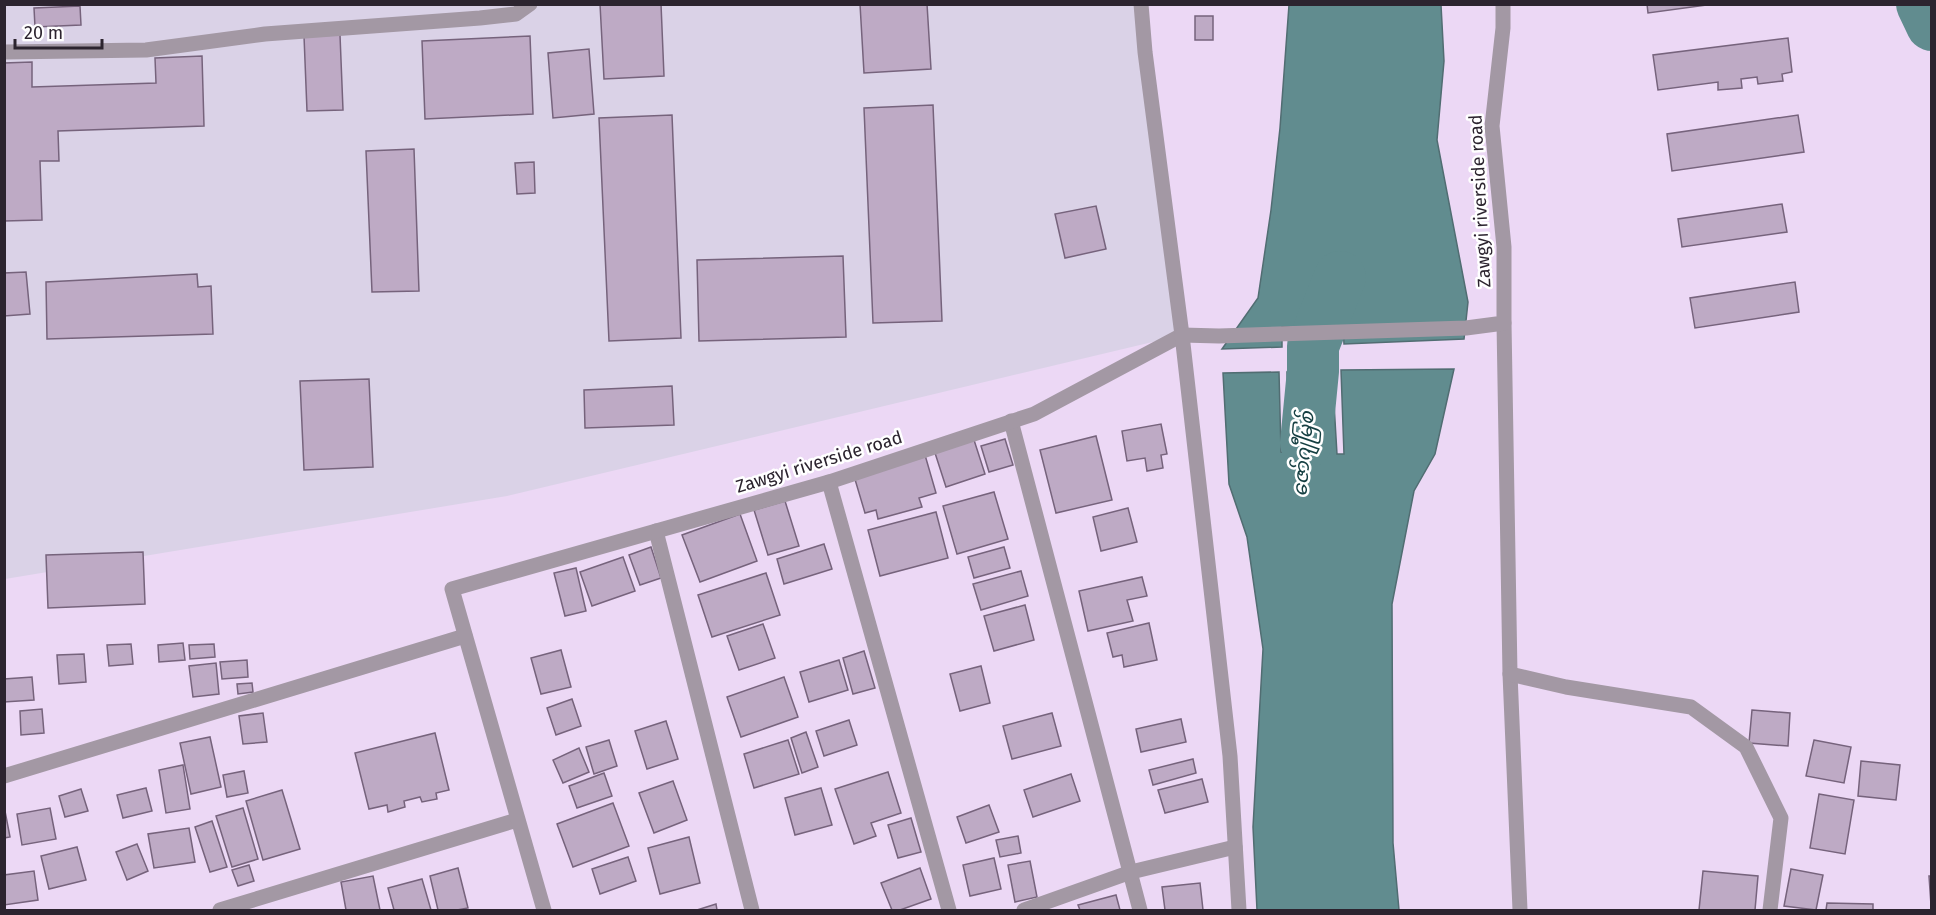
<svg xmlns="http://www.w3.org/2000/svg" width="1936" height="915" font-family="'Fira Sans','Noto Sans Myanmar',sans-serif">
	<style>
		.medical { fill: #dad2e7 }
		.water { fill: #618c8f; stroke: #516d72; stroke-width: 1.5 }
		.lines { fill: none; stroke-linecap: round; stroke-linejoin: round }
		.river { stroke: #618c8f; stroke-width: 52 }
		.building { fill: #beaac5; stroke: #76637c; stroke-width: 1.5 }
		.service { stroke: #a398a4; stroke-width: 15 }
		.minor { stroke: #a398a4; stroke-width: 15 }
		.labels { text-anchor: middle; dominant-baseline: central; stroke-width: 5; stroke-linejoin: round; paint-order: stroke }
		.street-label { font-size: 18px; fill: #2c242f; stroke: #fff }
		.water-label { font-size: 20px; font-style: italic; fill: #143e41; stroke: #fff }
	</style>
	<rect width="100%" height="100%" fill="#ecd8f5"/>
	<path class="medical" d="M5 5H1145L1182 335 507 496 5 579Z"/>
	<g class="water">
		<path d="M1289 5H1441L1444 61 1437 140 1468 302 1464 339 1344 344 1343 325 1334 326 1335 345 1290 347 1289 327H1282V347L1222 349 1258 298 1271 210 1280 128Z"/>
		<path d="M1454 369 1435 454 1414 491 1392 604 1393 843 1399 910H1257L1253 827 1263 649 1247 537 1229 484 1223 373 1279 372 1281 452 1289 453 1287 372 1332 370 1337 454H1344L1341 370Z"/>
	</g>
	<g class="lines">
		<g class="river">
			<path d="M1922 4 1932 25"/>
			<path d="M1306 443 1313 371V346L1340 277"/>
		</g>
	</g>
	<g class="building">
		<path d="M600 4H661L664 76 604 79Z"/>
		<path d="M860 4H927L931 69 864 73Z"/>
		<path d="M1647 4H1714L1648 13Z"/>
		<path d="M80 6 81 25 35 27 34 8Z"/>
		<rect x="1195" y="16" width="18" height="24"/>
		<path d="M340 35 343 110 307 111 304 36Z"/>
		<path d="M530 36 533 114 425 119 422 41Z"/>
		<path d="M1788 38 1792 72 1782 74 1783 81 1758 84 1757 77 1741 79 1742 88 1718 90V82L1658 90 1653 55Z"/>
		<path d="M589 49 594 114 553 118 548 53Z"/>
		<path d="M202 56 204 126 58 131 59 161H40L42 220 4 221V63L32 62V87L156 83 155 58Z"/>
		<path d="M933 105 942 321 873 323 864 108Z"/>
		<path d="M672 115 681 338 609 341 599 118Z"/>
		<path d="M1798 115 1804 152 1672 171 1667 134Z"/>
		<path d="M414 149 419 291 372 292 366 151Z"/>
		<path d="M534 162 535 193 517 194 515 163Z"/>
		<path d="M1782 204 1787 232 1682 247 1678 219Z"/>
		<path d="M1096 206 1106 249 1065 258 1055 214Z"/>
		<path d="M843 256 846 337 699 341 697 260Z"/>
		<path d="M26 272 30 314 4 316V273Z"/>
		<path d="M197 274 198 287 211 286 213 334 47 339 46 282Z"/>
		<path d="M1795 282 1799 312 1695 328 1690 298Z"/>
		<path d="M369 379 373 467 304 470 300 381Z"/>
		<path d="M672 386 674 425 585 428 584 390Z"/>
		<path d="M1161 424 1167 454 1161 455 1163 468 1147 471 1145 458 1127 461 1122 431Z"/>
		<path d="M1096 436 1112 500 1056 513 1040 450Z"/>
		<path d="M1005 439 1013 465 989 472 981 446Z"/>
		<path d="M974 440 985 474 946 487 935 453Z"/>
		<path d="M925 455 936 493 919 498 922 507 878 519 876 510 865 513 854 476Z"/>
		<path d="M994 492 1008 539 957 554 943 506Z"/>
		<path d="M785 501 799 546 768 555 754 510Z"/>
		<path d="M1128 508 1137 542 1101 551 1093 517Z"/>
		<path d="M936 512 948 558 880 576 868 530Z"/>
		<path d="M740 514 757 561 700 582 682 535Z"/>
		<path d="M824 544 832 569 784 584 777 559Z"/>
		<path d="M651 547 661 578 640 585 629 555Z"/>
		<path d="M1004 547 1010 568 974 578 968 557Z"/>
		<path d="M143 552 145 604 48 608 46 555Z"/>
		<path d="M623 557 635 591 592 606 580 572Z"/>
		<path d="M576 568 586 611 565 616 554 573Z"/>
		<path d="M1021 571 1028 596 981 610 973 584Z"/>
		<path d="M766 573 780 615 712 637 698 595Z"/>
		<path d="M1142 577 1147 596 1127 600 1133 621 1088 631 1079 591Z"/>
		<path d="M1025 605 1034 640 994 651 984 616Z"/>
		<path d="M1149 623 1157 660 1124 667 1122 655 1113 657 1107 633Z"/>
		<path d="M763 624 775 658 739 670 727 636Z"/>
		<path d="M183 643 185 660 159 662 158 645Z"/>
		<path d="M131 644 133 664 109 666 107 645Z"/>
		<path d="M214 644 215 657 190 659 189 645Z"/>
		<path d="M561 650 571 687 541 694 531 658Z"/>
		<path d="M864 651 875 688 853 694 843 658Z"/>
		<path d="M84 654 86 682 59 684 57 655Z"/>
		<path d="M247 660 248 677 222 679 220 662Z"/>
		<path d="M839 660 848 690 809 702 800 672Z"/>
		<path d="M216 663 219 694 193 697 189 666Z"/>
		<path d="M981 666 990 703 960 711 950 674Z"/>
		<path d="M32 677 34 700 4 702V679Z"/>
		<path d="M784 677 798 717 741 737 727 697Z"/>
		<path d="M252 683 253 692 238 694 237 684Z"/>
		<path d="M572 699 581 726 556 735 547 708Z"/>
		<path d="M42 709 44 733 21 735 20 711Z"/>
		<path d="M1752 710 1790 713 1788 746 1749 743Z"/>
		<path d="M263 713 267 742 243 744 239 716Z"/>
		<path d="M1052 713 1061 746 1012 759 1003 726Z"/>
		<path d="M1181 719 1186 742 1141 752 1136 729Z"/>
		<path d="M849 720 857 745 824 756 816 731Z"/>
		<path d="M666 721 678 759 647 769 635 731Z"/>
		<path d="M806 732 818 767 802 773 791 738Z"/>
		<path d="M435 733 449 790 436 793 437 799 422 802 420 797 404 801 405 807 388 812 387 805 369 809 355 753Z"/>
		<path d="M210 737 221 787 191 794 180 743Z"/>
		<path d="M609 740 617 766 594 774 586 747Z"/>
		<path d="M788 740 799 774 754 788 744 754Z"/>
		<path d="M1814 740 1851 747 1844 783 1806 776Z"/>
		<path d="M579 748 589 772 563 783 553 760Z"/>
		<path d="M1193 759 1196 773 1153 785 1149 770Z"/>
		<path d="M1861 761 1900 765 1896 800 1858 796Z"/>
		<path d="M183 765 190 809 166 813 159 770Z"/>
		<path d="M244 771 248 793 227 797 223 775Z"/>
		<path d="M888 772 901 813 871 823 876 836 854 844 835 789Z"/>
		<path d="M604 773 612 796 577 808 569 786Z"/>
		<path d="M1071 774 1080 801 1033 817 1024 790Z"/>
		<path d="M1202 779 1208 802 1165 813 1158 790Z"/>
		<path d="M673 781 687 820 654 833 639 793Z"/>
		<path d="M146 788 152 811 123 818 117 795Z"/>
		<path d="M821 788 832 825 795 835 785 798Z"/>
		<path d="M81 789 88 811 65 817 59 796Z"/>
		<path d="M282 790 300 849 263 860 246 801Z"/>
		<path d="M1819 794 1854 800 1845 854 1810 848Z"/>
		<path d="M613 803 629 846 573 867 557 824Z"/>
		<path d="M989 805 999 832 966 843 957 817Z"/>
		<path d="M4 806 10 837 4 838Z"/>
		<path d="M50 808 56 839 22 845 17 814Z"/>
		<path d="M243 808 258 859 232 867 216 816Z"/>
		<path d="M911 818 921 852 898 858 888 825Z"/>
		<path d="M212 821 227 867 210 872 195 827Z"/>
		<path d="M189 828 195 862 154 868 148 834Z"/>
		<path d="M1018 836 1021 853 1000 857 996 840Z"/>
		<path d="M689 837 700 883 660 894 648 848Z"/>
		<path d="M137 844 148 871 127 880 116 852Z"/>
		<path d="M77 847 86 880 49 889 41 856Z"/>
		<path d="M628 857 636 881 600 894 592 869Z"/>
		<path d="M994 858 1001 889 970 896 963 865Z"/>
		<path d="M1030 861 1037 897 1015 902 1008 865Z"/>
		<path d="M249 865 254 881 238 886 232 870Z"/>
		<path d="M458 868 468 908 457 910H438L430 876Z"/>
		<path d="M920 868 931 899 900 910H892L881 883Z"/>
		<path d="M1791 869 1823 875 1816 910 1784 906Z"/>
		<path d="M34 871 38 900 4 905V875Z"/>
		<path d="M1703 871 1758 876 1755 910H1699Z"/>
		<path d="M373 876 380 910H346L341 882Z"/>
		<path d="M1929 876H1932V905H1931Z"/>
		<path d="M422 879 431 910H394L388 888Z"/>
		<path d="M1200 883 1203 910H1165L1162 887Z"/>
		<path d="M1116 895 1120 910H1080L1078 905Z"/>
		<path d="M1827 903 1873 904V910H1826Z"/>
		<path d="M716 904 717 910H697Z"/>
	</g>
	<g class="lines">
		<path class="service" d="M4 52 146 50 265 34 480 18 516 14 530 4"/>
		<g class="minor">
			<path d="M1504 323 1510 674 1520 910"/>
			<path d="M1011 421 1140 910"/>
			<path d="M829 482 949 910"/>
			<path d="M656 531 752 910"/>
			<path d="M1510 674 1566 687 1691 707 1746 747 1781 818 1770 910"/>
			<path d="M4 776 465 636"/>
			<path d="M220 910 517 820"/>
			<path d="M544 910 452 589 829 482 1034 414 1182 335 1145 52 1141 4"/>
			<path d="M1024 910 1131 872 1235 847"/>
			<path d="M1239 910 1230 756 1182 335 1219 336 1466 328 1504 323V247L1492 126 1503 28V4"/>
		</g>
	</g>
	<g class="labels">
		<g class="street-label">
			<text transform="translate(1480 201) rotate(-93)">Zawgyi riverside road</text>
			<text transform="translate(819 462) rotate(-17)">Zawgyi riverside road</text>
		</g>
		<g class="water-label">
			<text transform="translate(1303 454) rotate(-85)">ဇော်ဂျီမြစ်</text>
		</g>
	</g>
	<rect width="1936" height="915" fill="none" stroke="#2c242f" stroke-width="12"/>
	<path d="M15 39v9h87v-9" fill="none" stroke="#2c242f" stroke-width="3"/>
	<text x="24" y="39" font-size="18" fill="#2c242f" stroke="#ffffff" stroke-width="4.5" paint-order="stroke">20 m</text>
</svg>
